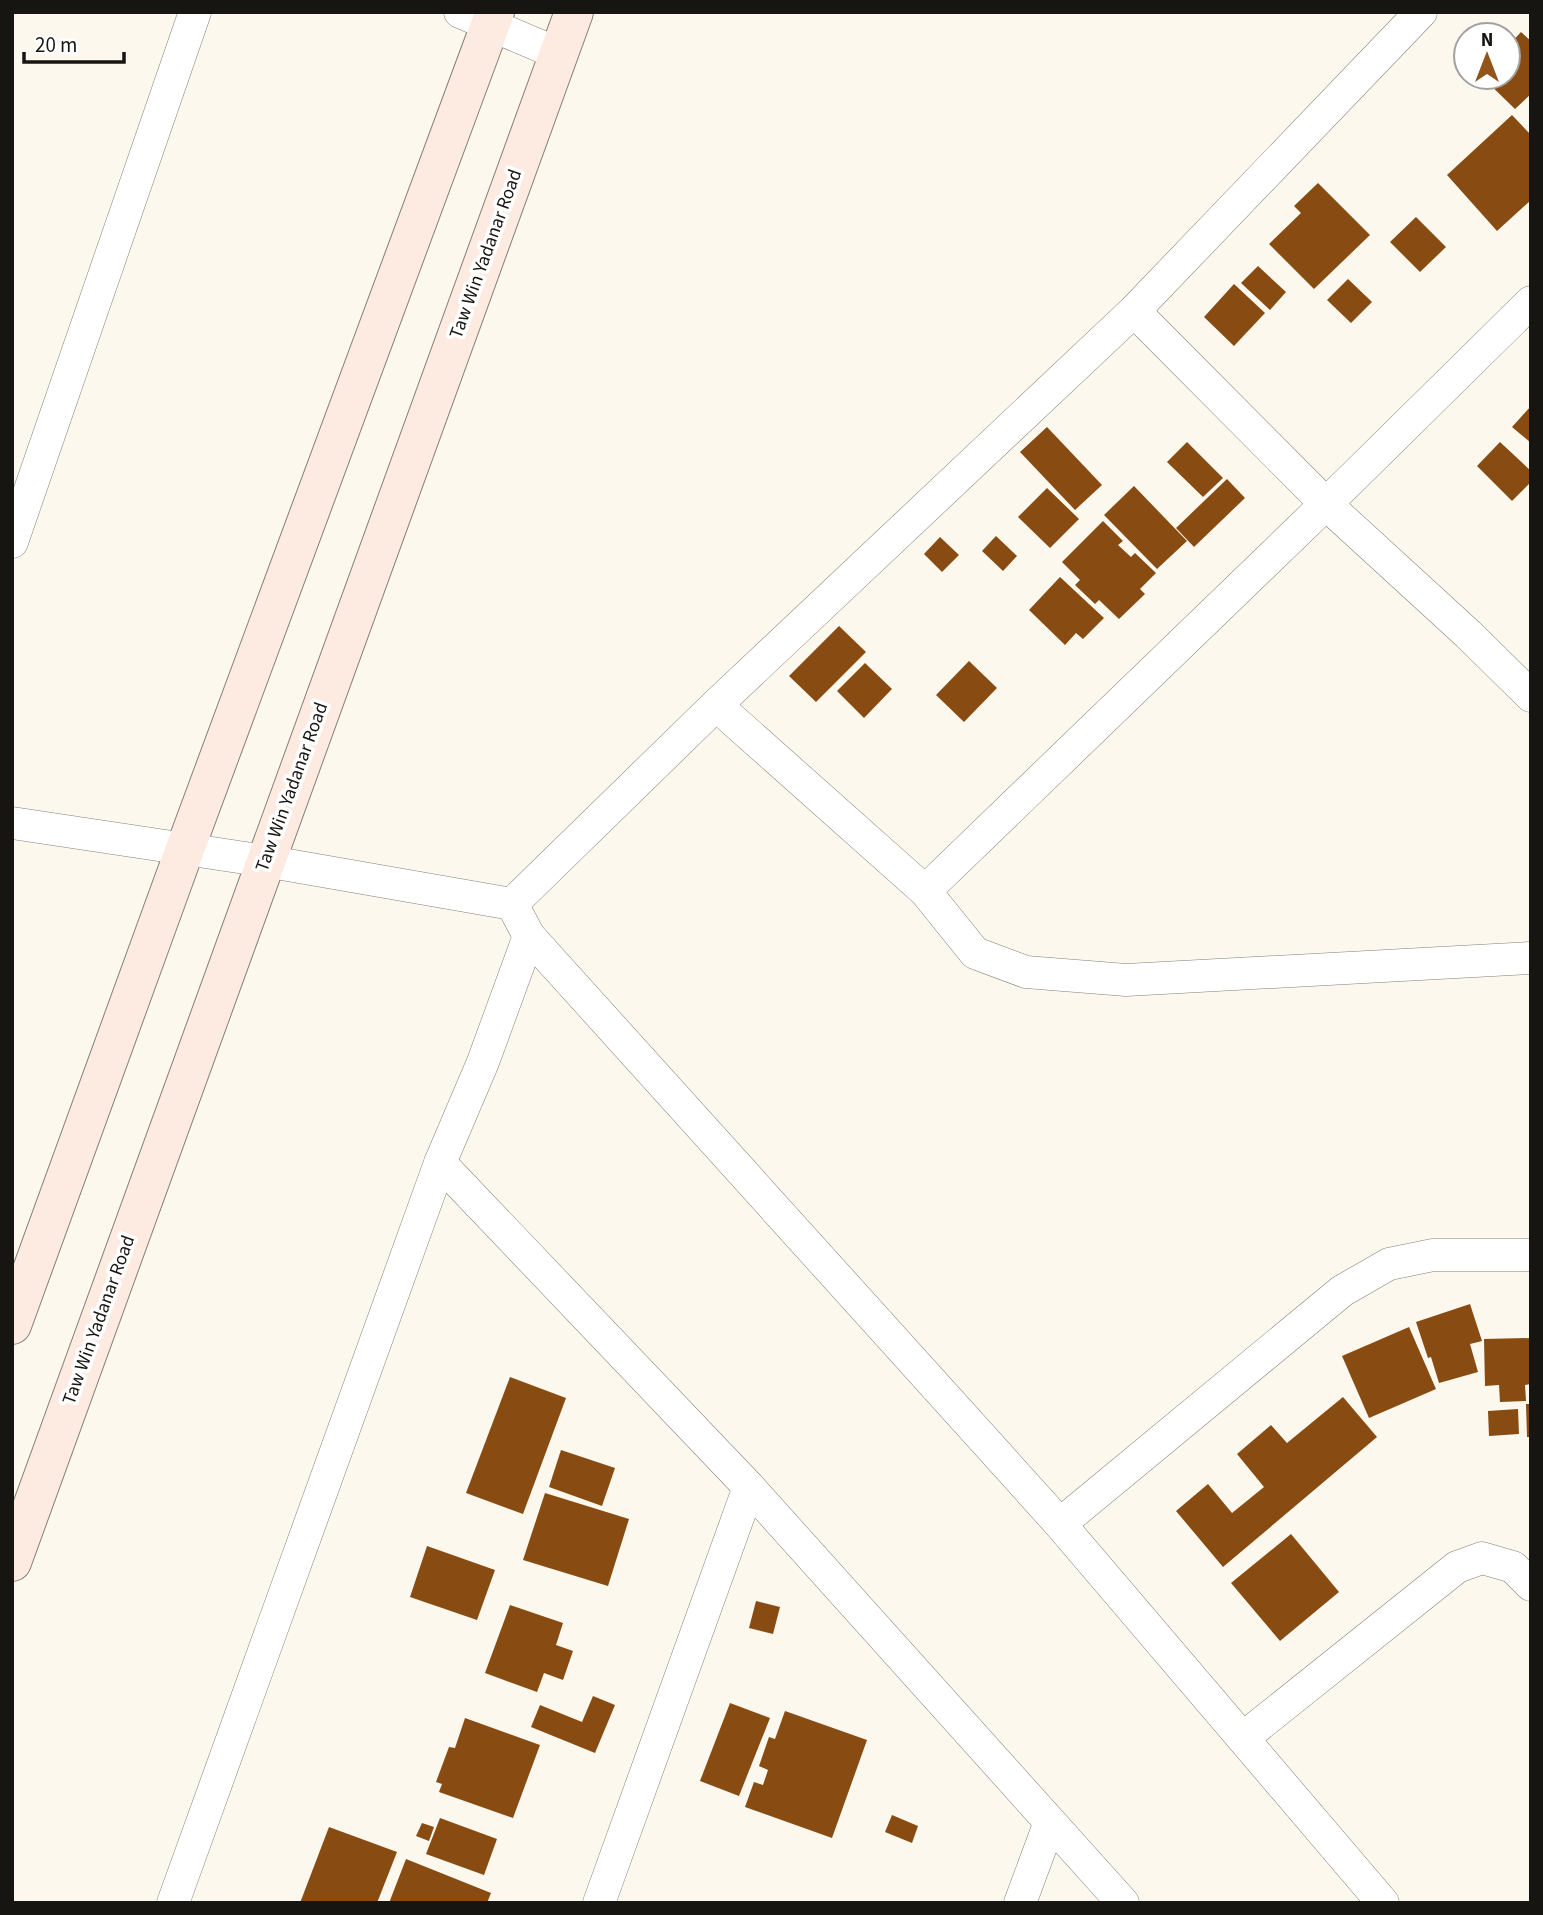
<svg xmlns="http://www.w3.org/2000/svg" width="1543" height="1915" font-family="'Source Sans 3',sans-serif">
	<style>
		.building { fill: #884b11 }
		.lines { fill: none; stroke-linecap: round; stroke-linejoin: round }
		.minor-casing { stroke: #848077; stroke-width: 33 }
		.secondary-casing { stroke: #848077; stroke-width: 40 }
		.minor { stroke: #fff; stroke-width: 32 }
		.secondary { stroke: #fdebe1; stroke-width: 38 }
		.labels { text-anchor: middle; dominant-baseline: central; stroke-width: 7; stroke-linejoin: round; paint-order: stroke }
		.street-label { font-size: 19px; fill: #171512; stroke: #fff }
	</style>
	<rect width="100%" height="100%" fill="#fdf8ee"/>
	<g class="building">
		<path d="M1521 32 1531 41V94L1515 109 1482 77H1508V46Z"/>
		<path d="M1512 115 1531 135V200L1497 231 1447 175Z"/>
		<path d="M1318 183 1370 235 1314 289 1269 244 1301 213 1294 206Z"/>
		<path d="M1416 217 1446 247 1420 272 1390 242Z"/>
		<path d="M1258 266 1286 292 1270 310 1241 283Z"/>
		<path d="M1348 279 1372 302 1351 323 1327 300Z"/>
		<path d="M1234 284 1265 313 1234 346 1204 317Z"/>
		<path d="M1531 406V443L1512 427Z"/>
		<path d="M1047 427 1102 485 1075 510 1020 452Z"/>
		<path d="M1187 442 1223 478 1203 497 1167 462Z"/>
		<path d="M1500 442 1531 471V482L1512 501 1477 466Z"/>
		<path d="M1227 479 1245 498 1194 547 1176 528Z"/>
		<path d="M1134 486 1187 541 1157 569 1104 515Z"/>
		<path d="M1047 488 1079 519 1050 548 1018 517Z"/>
		<path d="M1103 521 1123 541 1118 545 1131 557 1135 553 1156 573 1140 589 1145 594 1119 619 1099 600 1095 604 1075 585 1080 580 1062 562Z"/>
		<path d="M996 536 1017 556 1003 571 982 551Z"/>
		<path d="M940 537 959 555 942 572 924 554Z"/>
		<path d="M1060 577 1104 618 1083 639 1076 633 1065 645 1029 610Z"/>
		<path d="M839 626 866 652 816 702 789 676Z"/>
		<path d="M969 661 997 688 964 722 936 695Z"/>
		<path d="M865 663 892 689 864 718 837 691Z"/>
		<path d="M1470 1304 1482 1341 1470 1344 1478 1372 1439 1383 1431 1357 1428 1358 1416 1322Z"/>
		<path d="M1409 1327 1436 1389 1369 1418 1342 1356Z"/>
		<path d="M1531 1338V1384L1525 1385 1526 1401 1500 1402 1499 1385 1485 1386 1484 1339Z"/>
		<path d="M510 1377 566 1398 523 1514 466 1493Z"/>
		<path d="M1343 1397 1377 1437 1223 1567 1176 1511 1208 1484 1232 1513 1264 1487 1237 1454 1271 1425 1287 1443Z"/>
		<path d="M1526 1404H1531V1437H1527Z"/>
		<path d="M1518 1409 1519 1434 1489 1436 1488 1411Z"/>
		<path d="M561 1450 615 1468 602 1506 549 1487Z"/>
		<path d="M545 1493 629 1519 608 1586 523 1560Z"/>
		<path d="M1291 1534 1339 1592 1280 1641 1231 1583Z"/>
		<path d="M427 1546 495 1570 477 1620 410 1597Z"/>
		<path d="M756 1601 780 1607 773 1634 749 1628Z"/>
		<path d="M510 1605 563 1623 556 1645 573 1651 563 1680 544 1673 537 1692 485 1673Z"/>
		<path d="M593 1696 615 1705 595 1753 531 1727 540 1705 582 1722Z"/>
		<path d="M730 1703 770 1718 739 1796 700 1781Z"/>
		<path d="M785 1711 867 1740 832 1838 745 1807 754 1782 763 1785 768 1770 759 1766 769 1737 775 1739Z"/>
		<path d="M465 1718 540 1745 513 1818 439 1792 442 1784 436 1782 449 1747 455 1748Z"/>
		<path d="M892 1815 918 1826 912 1843 885 1832Z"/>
		<path d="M440 1818 497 1839 484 1875 426 1854Z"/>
		<path d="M422 1823 434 1827 429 1841 416 1836Z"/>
		<path d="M329 1827 397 1852 377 1903H300Z"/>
		<path d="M406 1859 491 1893 487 1903H389Z"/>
	</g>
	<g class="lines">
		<g class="minor-casing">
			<g id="minor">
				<path d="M460 12 559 54"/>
				<path d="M1134 311 1326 504 1468 634 1531 696"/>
				<path d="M12 542 195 12"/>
				<path d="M716 705 925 891 975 953 1026 972 1126 980 1531 958"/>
				<path d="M12 823 265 861 512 904"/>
				<path d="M925 891 1326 504 1531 302"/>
				<path d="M512 904 529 936 1060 1524 1383 1903"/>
				<path d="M512 904 716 705 1134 311 1421 12"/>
				<path d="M440 1163 749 1487 1123 1903"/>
				<path d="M1060 1524 1342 1291 1389 1264 1433 1255H1531"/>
				<path d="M1243 1738 1457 1567 1482 1558 1513 1567 1531 1585"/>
				<path d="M173 1903 440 1163 483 1062 529 936"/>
				<path d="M599 1903 749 1487"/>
				<path d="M1020 1903 1050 1822"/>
			</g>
		</g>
		<g class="secondary-casing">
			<g id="secondary">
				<path d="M12 1325 185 849 495 12"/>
				<path d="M12 1562 574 12"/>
			</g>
		</g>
		<use href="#minor" class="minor"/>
		<use href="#secondary" class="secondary"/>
	</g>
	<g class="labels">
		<g class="street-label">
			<text transform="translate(486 254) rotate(-70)">Taw Win Yadanar Road</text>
			<text transform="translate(292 787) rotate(-70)">Taw Win Yadanar Road</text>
			<text transform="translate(99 1320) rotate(-70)">Taw Win Yadanar Road</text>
		</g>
	</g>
	<rect width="1543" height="1915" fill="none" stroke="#171512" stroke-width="28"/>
	<g transform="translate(1487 56)"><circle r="33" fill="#ffffff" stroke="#a2a1a0" stroke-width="2"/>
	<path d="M0-5L12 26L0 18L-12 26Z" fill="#93541b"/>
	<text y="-10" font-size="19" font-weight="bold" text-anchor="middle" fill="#171512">N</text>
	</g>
	<path d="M24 52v10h100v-10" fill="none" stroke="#171512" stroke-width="3.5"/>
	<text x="35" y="52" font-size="21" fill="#171512" stroke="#ffffff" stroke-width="5" paint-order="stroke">20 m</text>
</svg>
